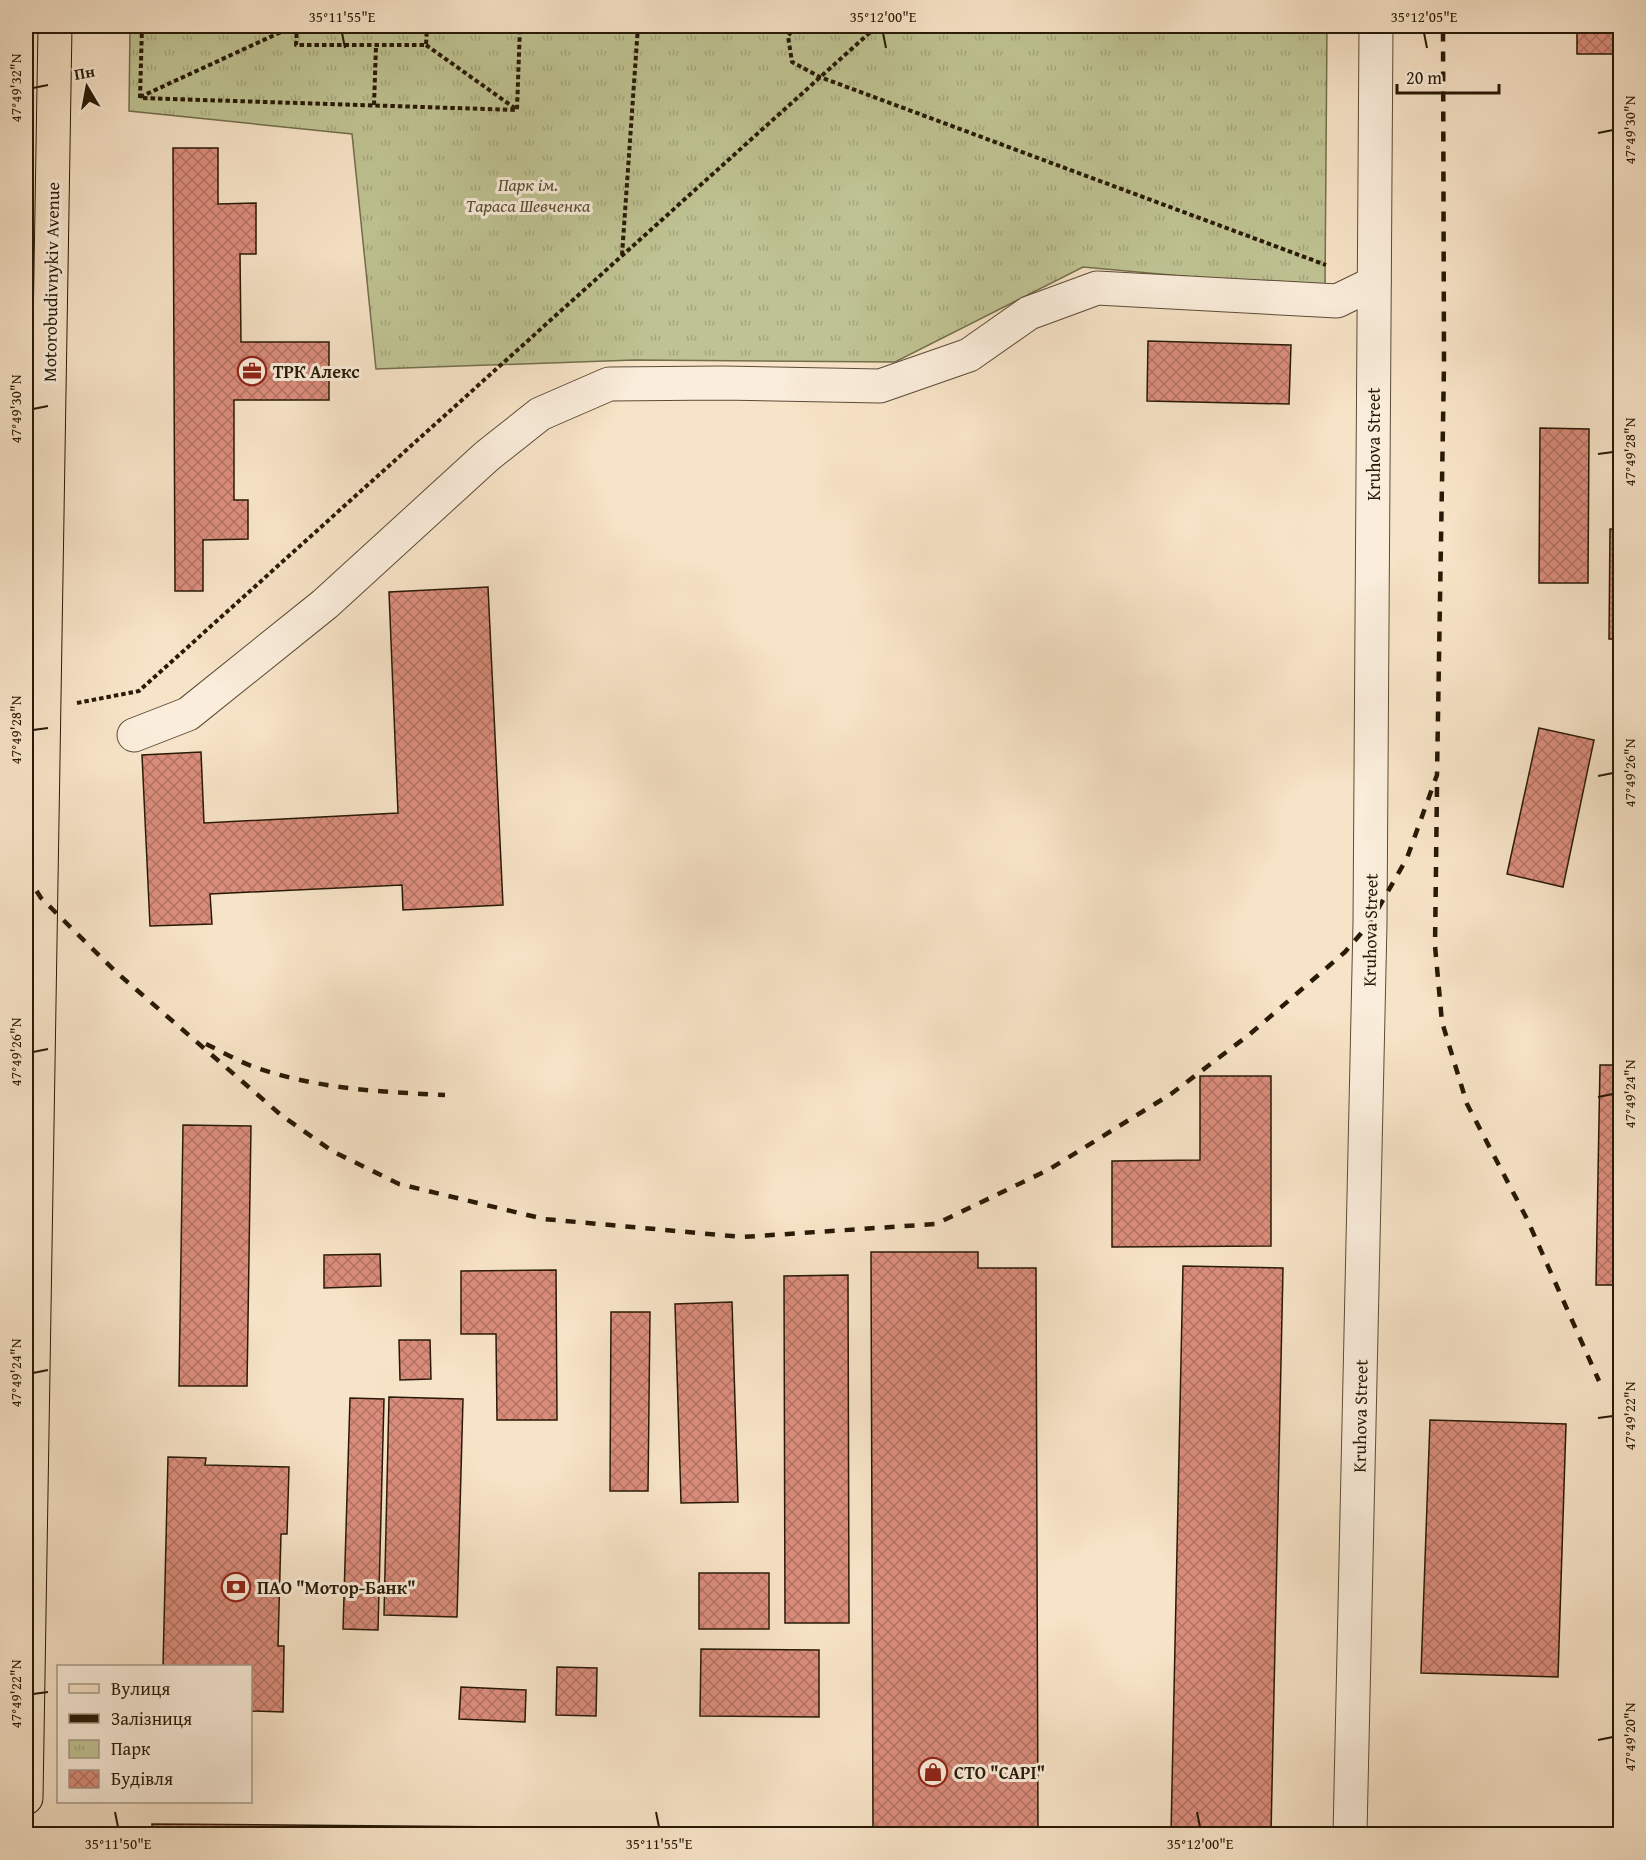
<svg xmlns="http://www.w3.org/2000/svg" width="1646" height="1860" font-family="'Gentium Book Plus',serif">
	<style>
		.park { fill: url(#park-tufts); stroke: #746e4c; stroke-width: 1.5 }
		.building { fill: url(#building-cross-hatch); stroke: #281a06; stroke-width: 1.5 }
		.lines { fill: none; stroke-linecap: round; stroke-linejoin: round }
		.minor-casing { stroke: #5c4c36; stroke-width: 35 }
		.major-casing { stroke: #281a06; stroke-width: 35 }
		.path { stroke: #281a06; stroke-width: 4; stroke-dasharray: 4.5 3; stroke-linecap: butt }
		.minor { stroke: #faeddb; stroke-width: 33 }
		.major { stroke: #f7e3c7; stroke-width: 33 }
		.rail { stroke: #281a06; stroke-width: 4.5; stroke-dasharray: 10 10; stroke-linecap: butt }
		.ticks { fill: none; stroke: #281a06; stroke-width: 2 }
		.labels { text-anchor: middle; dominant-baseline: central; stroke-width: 6; stroke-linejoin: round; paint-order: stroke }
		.park-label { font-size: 18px; font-style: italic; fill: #554d30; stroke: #faeddb }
		.street-label { font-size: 18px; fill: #281a06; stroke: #faeddb }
		.poi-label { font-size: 18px; font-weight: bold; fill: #281a06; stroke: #faeddb; text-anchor: start }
		.neatline { fill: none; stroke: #281a06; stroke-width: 2 }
		.ticks-label { font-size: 15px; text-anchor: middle; fill: #281a06 }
	</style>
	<defs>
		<pattern id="park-tufts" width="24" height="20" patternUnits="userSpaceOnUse" patternTransform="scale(1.5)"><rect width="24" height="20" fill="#bfc393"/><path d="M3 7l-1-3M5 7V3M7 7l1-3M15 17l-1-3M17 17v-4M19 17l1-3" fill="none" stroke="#a4a77d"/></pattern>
		<pattern id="building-cross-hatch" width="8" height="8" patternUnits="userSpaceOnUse" patternTransform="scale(1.5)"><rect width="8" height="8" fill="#db8d7c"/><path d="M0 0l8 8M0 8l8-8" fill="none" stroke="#b27264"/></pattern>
	</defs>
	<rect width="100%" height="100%" fill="#f7e3c7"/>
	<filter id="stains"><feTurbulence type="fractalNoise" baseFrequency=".00333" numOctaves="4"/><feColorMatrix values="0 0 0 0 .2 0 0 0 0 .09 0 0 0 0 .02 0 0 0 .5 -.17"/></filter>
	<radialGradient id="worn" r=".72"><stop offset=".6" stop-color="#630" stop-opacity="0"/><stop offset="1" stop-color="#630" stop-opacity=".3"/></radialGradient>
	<path class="park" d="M130 26H1327L1325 289 1083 267 895 362 634 360 376 369 352 134 129 111Z"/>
	<g class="building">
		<rect x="1577" y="26" width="43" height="28"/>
		<path d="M173 148H218V204L256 203V254H240L241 342H329V400H234V500H248V539L203 540V591H175Z"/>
		<path d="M1148 341 1291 345 1289 404 1147 401Z"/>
		<path d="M1540 428 1589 429 1588 583H1539Z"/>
		<path d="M1610 529 1620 530V639H1609Z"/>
		<path d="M488 587 503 905 403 910 402 885 210 894 212 924 150 926 142 755 201 752 204 823 398 813 389 592Z"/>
		<path d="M1539 728 1594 740 1563 887 1507 874Z"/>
		<path d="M1600 1065H1620V1285H1596Z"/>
		<path d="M1200 1076H1271V1246L1112 1247V1161L1200 1160Z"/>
		<path d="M183 1125 251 1126 247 1386H179Z"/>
		<path d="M871 1252H978V1268H1036L1038 1834H873Z"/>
		<path d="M380 1254 381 1286 324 1288V1255Z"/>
		<path d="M1183 1266 1283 1268 1271 1834H1171Z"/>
		<path d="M556 1270 557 1420H497L496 1334H461V1271Z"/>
		<path d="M848 1275 849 1623H785L784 1276Z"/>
		<path d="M732 1302 738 1502 681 1503 675 1304Z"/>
		<path d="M611 1312H650L648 1491H610Z"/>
		<path d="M399 1340H430L431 1379 400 1380Z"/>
		<path d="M389 1397 463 1399 457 1617 384 1615Z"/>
		<path d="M350 1398 384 1399 378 1630 343 1629Z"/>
		<path d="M1430 1420 1566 1424 1558 1677 1421 1673Z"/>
		<path d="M168 1457 206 1458 205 1465 289 1467 287 1534H281L278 1646H284L283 1712 250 1711V1666H163Z"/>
		<rect x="699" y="1573" width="70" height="56"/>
		<path d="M701 1649 819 1650V1717L700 1716Z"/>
		<path d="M557 1667 597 1668 596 1716 556 1715Z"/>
		<path d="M461 1687 526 1690 525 1722 459 1719Z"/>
		<path d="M152 1824 633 1828V1834H152Z"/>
	</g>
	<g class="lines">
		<g class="minor-casing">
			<g id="minor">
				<path d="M134 735 188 714 325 604 487 456 540 414 609 384 722 383 880 386 969 355 1029 313 1097 288 1337 301 1374 283"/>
				<path d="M1350 1834 1370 923 1376 26"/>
			</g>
		</g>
		<g class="major-casing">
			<path id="major" d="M26 1798 55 26"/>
		</g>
		<g class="path">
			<path d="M142 26 140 98 517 110 520 26"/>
			<path d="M297 26 296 45H426L427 26"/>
			<path d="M796 26 788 36 792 62 820 77 1326 265"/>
			<path d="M426 45 516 109"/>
			<path d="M140 97 294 26"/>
			<path d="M374 105 376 46"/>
			<path d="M622 255 638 26"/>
			<path d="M77 703 139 691 877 26"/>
		</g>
		<use href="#minor" class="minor"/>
		<use href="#major" class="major"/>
		<g class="rail">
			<path d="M1437 787 1435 946 1442 1022 1467 1104 1527 1219 1599 1381"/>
			<path d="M26 874 41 898 116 972 281 1115 332 1151 399 1184 544 1219 742 1237 936 1224 1048 1170 1171 1094 1250 1034 1345 952 1370 923 1407 858 1437 775 1444 365 1443 26"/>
			<path d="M206 1044C223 1052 241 1063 260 1069 320 1089 382 1092 445 1095"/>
		</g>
	</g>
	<path class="ticks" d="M342 33 345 48M883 33 886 48M1424 33 1427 48M33 88 48 85M1598 133 1613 130M33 409 48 406M1598 454 1613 452M33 730 48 728M1598 776 1613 773M33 1052 48 1049M1598 1097 1613 1094M33 1373 48 1370M1598 1418 1613 1416M33 1694 48 1692M1598 1740 1613 1737M115 1812 118 1827M656 1812 659 1827M1197 1812 1200 1827"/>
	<defs>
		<g id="office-ring" transform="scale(1.5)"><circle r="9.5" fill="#faeddb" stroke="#8f2418" stroke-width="1.5"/><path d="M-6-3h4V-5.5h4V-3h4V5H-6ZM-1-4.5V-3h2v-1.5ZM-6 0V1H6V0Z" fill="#8f2418"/></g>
		<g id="bank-ring" transform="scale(1.5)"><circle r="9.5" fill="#faeddb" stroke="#8f2418" stroke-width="1.5"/><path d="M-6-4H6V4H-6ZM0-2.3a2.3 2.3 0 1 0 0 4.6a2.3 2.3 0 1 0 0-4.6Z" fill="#8f2418"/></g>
		<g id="shop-ring" transform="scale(1.5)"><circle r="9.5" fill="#faeddb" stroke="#8f2418" stroke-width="1.5"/><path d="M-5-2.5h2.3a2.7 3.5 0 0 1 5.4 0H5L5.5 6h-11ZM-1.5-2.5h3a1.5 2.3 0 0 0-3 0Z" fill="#8f2418"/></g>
	</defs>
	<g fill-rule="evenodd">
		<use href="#office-ring" x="252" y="371"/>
		<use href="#bank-ring" x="236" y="1587"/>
		<use href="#shop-ring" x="933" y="1772"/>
	</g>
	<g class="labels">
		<g class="park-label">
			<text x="528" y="184">Парк ім.<tspan x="528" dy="21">Тараса Шевченка</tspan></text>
		</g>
		<g class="street-label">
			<text transform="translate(51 282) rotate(-89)">Motorobudivnykiv Avenue</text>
			<text transform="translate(1373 444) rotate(-90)">Kruhova Street</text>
			<text transform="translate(1370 930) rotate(-89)">Kruhova Street</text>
			<text transform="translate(1360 1416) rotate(-89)">Kruhova Street</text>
		</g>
		<g class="poi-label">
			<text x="273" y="371">ТРК Алекс</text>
			<text x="257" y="1587">ПАО "Мотор-Банк"</text>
			<text x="954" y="1772">СТО "CAPI"</text>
		</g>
	</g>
	<rect width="1646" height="1860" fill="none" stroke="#f7e3c7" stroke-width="66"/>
	<rect x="57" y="1665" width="195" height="138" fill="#faeddb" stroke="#a69986" stroke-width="1.5"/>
	<rect x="69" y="1684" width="30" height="9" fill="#f7e3c7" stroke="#a69986" stroke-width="1.5"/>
	<text x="111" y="1695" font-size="18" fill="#281a06">Вулиця</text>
	<rect x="69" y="1714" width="30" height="9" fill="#281a06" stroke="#a69986" stroke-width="1.5"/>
	<text x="111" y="1725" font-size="18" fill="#281a06">Залізниця</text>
	<rect x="69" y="1740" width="30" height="18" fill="url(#park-tufts)" stroke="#a69986" stroke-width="1.5"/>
	<text x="111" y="1755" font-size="18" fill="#281a06">Парк</text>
	<rect x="69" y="1770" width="30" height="18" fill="url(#building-cross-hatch)" stroke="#a69986" stroke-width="1.5"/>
	<text x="111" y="1785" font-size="18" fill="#281a06">Будівля</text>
	<g transform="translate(87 87) rotate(350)" stroke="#faeddb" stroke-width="4.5" paint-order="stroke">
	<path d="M0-4.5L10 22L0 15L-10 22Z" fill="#281a06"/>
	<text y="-9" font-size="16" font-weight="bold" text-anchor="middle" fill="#281a06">Пн</text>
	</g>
	<path d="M1397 84v9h102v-9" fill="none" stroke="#281a06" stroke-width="3"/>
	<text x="1406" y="84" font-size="18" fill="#281a06" stroke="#faeddb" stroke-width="4.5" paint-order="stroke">20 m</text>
	<rect x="33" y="33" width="1580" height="1794" class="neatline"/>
	<g class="ticks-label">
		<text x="342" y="22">35°11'55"E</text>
		<text x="883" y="22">35°12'00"E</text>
		<text x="1424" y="22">35°12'05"E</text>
		<text transform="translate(16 88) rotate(-90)" y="5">47°49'32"N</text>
		<text transform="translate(1630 130) rotate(-90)" y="5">47°49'30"N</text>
		<text transform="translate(16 409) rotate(-90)" y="5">47°49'30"N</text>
		<text transform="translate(1630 452) rotate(-90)" y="5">47°49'28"N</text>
		<text transform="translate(16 730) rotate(-90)" y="5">47°49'28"N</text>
		<text transform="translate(1630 773) rotate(-90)" y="5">47°49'26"N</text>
		<text transform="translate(16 1052) rotate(-90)" y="5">47°49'26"N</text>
		<text transform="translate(1630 1094) rotate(-90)" y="5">47°49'24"N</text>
		<text transform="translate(16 1373) rotate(-90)" y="5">47°49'24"N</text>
		<text transform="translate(1630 1416) rotate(-90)" y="5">47°49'22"N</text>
		<text transform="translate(16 1694) rotate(-90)" y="5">47°49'22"N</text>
		<text transform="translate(1630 1737) rotate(-90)" y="5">47°49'20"N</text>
		<text x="118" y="1849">35°11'50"E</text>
		<text x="659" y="1849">35°11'55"E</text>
		<text x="1200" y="1849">35°12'00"E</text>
	</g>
	<rect width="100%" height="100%" filter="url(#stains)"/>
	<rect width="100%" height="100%" fill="url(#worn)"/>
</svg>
